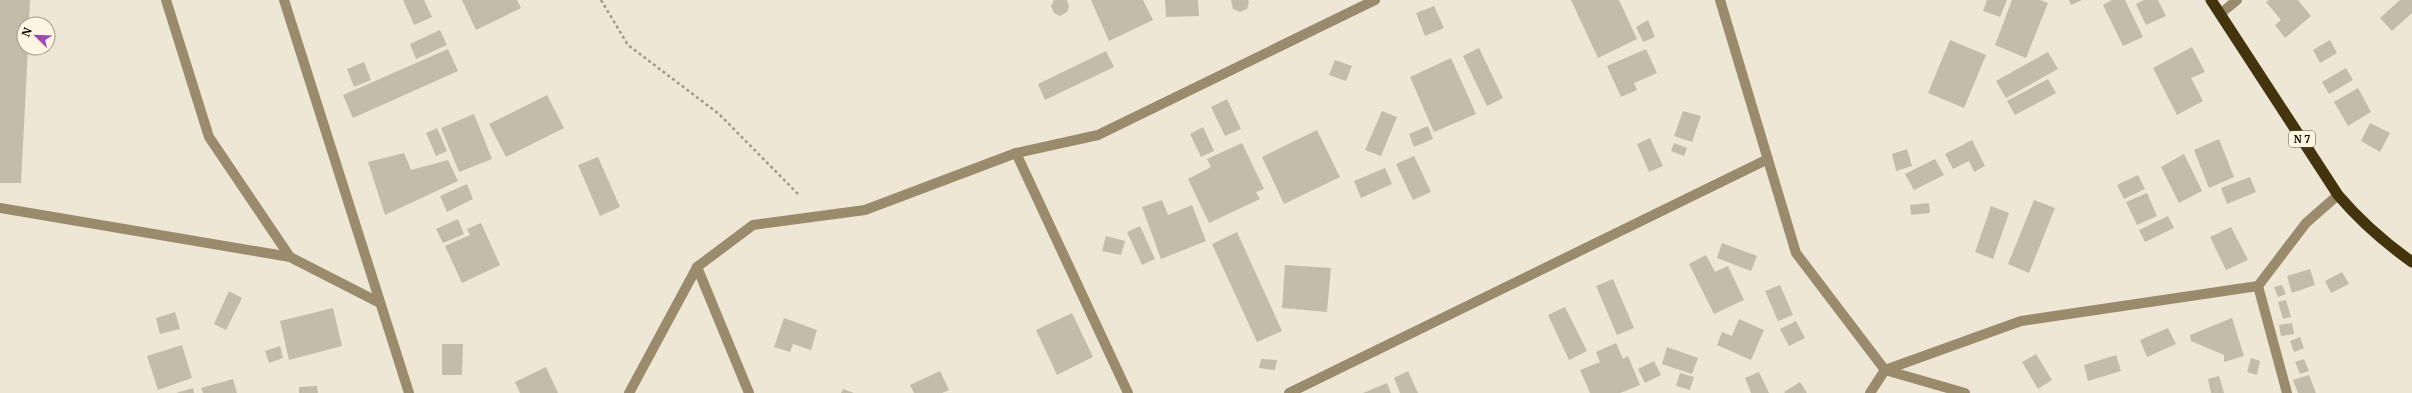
<svg xmlns="http://www.w3.org/2000/svg" width="2412" height="393" font-family="Merriweather,serif">
	<style>
		.building { fill: #c4bcab }
		.lines { fill: none; stroke-linecap: round; stroke-linejoin: round }
		.path { stroke: #9f998c; stroke-width: 2.5; stroke-dasharray: 3 3; stroke-linecap: butt }
		.service { stroke: #998b6c; stroke-width: 10 }
		.minor { stroke: #998b6c; stroke-width: 10 }
		.trunk { stroke: #43340e; stroke-width: 11 }
		.labels { text-anchor: middle; dominant-baseline: central; stroke-width: 3.5; stroke-linejoin: round; paint-order: stroke }
		.shield { fill: #fdf5e2; stroke: #565349; stroke-width: 1 }
		.shield-label { font-size: 10px; font-weight: bold; fill: #0f0d07 }
	</style>
	<rect width="100%" height="100%" fill="#efe7d5"/>
	<g class="building">
		<path d="M0 0H30L29 24H24V48H28L21 183H0Z"/>
		<path d="M403 0H424L432 17 414 25Z"/>
		<path d="M462 0H517L521 8 476 30Z"/>
		<path d="M1054 0H1067L1069 6 1067 12 1060 16 1054 13 1051 6Z"/>
		<path d="M1091 0H1143L1153 20 1109 41Z"/>
		<path d="M1165 0H1198L1199 16 1166 17Z"/>
		<path d="M1231 0H1248L1249 2 1247 9 1240 12 1233 9Z"/>
		<path d="M1571 0H1619L1637 39 1598 58Z"/>
		<path d="M1987 0H2007L2000 17 1983 11Z"/>
		<path d="M2012 0H2040L2048 3 2026 58 1995 45Z"/>
		<path d="M2069 0H2082L2071 5Z"/>
		<path d="M2112 0H2125L2143 37 2123 46 2103 5Z"/>
		<path d="M2144 0H2158L2166 16 2146 25 2136 4Z"/>
		<path d="M2269 0H2298L2311 16 2285 38 2275 25 2281 20 2266 2Z"/>
		<path d="M2400 0H2412V13L2392 31 2380 18Z"/>
		<path d="M1434 6 1444 28 1425 36 1416 13Z"/>
		<path d="M1648 20 1655 37 1643 42 1636 27Z"/>
		<path d="M440 30 447 45 416 59 410 44Z"/>
		<path d="M1950 40 1986 55 1964 108 1928 93Z"/>
		<path d="M2330 40 2337 53 2320 63 2313 50Z"/>
		<path d="M2192 47 2205 72 2191 78 2203 101 2177 115 2153 68Z"/>
		<path d="M1479 48 1503 98 1487 106 1463 56Z"/>
		<path d="M448 49 458 71 353 118 343 95Z"/>
		<path d="M1646 49 1657 73 1634 83 1637 90 1621 97 1607 66Z"/>
		<path d="M1106 51 1114 67 1045 100 1038 84Z"/>
		<path d="M2048 52 2058 69 2006 98 1996 81Z"/>
		<path d="M1451 58 1476 114 1434 132 1410 77Z"/>
		<path d="M1335 60 1352 66 1346 81 1329 75Z"/>
		<path d="M364 62 371 80 354 87 347 69Z"/>
		<path d="M2346 68 2353 80 2329 94 2322 82Z"/>
		<path d="M2048 79 2056 93 2015 115 2007 101Z"/>
		<path d="M2358 88 2371 112 2348 126 2334 102Z"/>
		<path d="M547 95 564 128 506 157 489 124Z"/>
		<path d="M1227 99 1241 129 1225 136 1211 107Z"/>
		<path d="M1382 111 1397 117 1381 156 1365 150Z"/>
		<path d="M1683 111 1701 116 1692 142 1674 136Z"/>
		<path d="M474 114 492 159 459 172 441 128Z"/>
		<path d="M2370 123 2390 133 2380 152 2361 141Z"/>
		<path d="M1428 126 1433 139 1414 147 1409 134Z"/>
		<path d="M1203 127 1214 151 1201 157 1190 134Z"/>
		<path d="M437 128 447 151 436 156 426 133Z"/>
		<path d="M1317 130 1340 177 1284 204 1262 157Z"/>
		<path d="M1650 138 1663 166 1649 172 1637 144Z"/>
		<path d="M2219 139 2234 177 2209 188 2194 150Z"/>
		<path d="M1972 140 1985 166 1974 172 1969 161 1953 169 1945 154Z"/>
		<path d="M1242 143 1264 189 1256 192 1260 199 1209 223 1188 179 1211 167 1207 159Z"/>
		<path d="M1674 143 1687 148 1684 156 1671 151Z"/>
		<path d="M1907 149 1912 166 1896 171 1892 154Z"/>
		<path d="M404 153 411 170 448 160 458 181 385 215 368 162Z"/>
		<path d="M2184 154 2202 191 2179 203 2161 167Z"/>
		<path d="M1414 156 1431 192 1413 200 1396 164Z"/>
		<path d="M598 157 620 207 600 216 578 165Z"/>
		<path d="M1935 159 1944 175 1914 190 1905 174Z"/>
		<path d="M1385 168 1392 184 1361 198 1354 181Z"/>
		<path d="M2138 175 2145 189 2124 199 2117 185Z"/>
		<path d="M2250 177 2256 192 2227 204 2221 188Z"/>
		<path d="M467 184 473 199 447 212 440 196Z"/>
		<path d="M2147 193 2157 216 2137 225 2126 202Z"/>
		<path d="M1162 200 1168 215 1192 205 1206 241 1161 259 1142 207Z"/>
		<path d="M2034 200 2055 208 2029 273 2008 264Z"/>
		<path d="M1929 203 1930 213 1911 215 1910 205Z"/>
		<path d="M1991 206 2009 213 1993 259 1975 252Z"/>
		<path d="M2168 216 2174 228 2145 242 2139 230Z"/>
		<path d="M458 219 464 234 443 243 436 229Z"/>
		<path d="M481 223 500 265 462 283 445 246 470 235 467 229Z"/>
		<path d="M1140 226 1155 259 1142 265 1127 232Z"/>
		<path d="M2231 227 2248 260 2226 270 2210 237Z"/>
		<path d="M1237 232 1282 331 1257 342 1212 244Z"/>
		<path d="M1106 236 1125 241 1121 255 1102 251Z"/>
		<path d="M1722 243 1757 256 1751 271 1717 258Z"/>
		<path d="M1706 255 1715 272 1728 266 1744 300 1714 314 1689 264Z"/>
		<path d="M1285 265 1331 268 1327 312 1282 308Z"/>
		<path d="M2310 269 2315 285 2292 293 2287 276Z"/>
		<path d="M2342 272 2349 284 2331 293 2325 281Z"/>
		<path d="M1613 279 1634 328 1617 335 1596 286Z"/>
		<path d="M1780 285 1793 315 1778 321 1765 291Z"/>
		<path d="M2282 285 2286 294 2278 297 2274 287Z"/>
		<path d="M229 291 242 298 226 330 214 324Z"/>
		<path d="M2286 300 2291 317 2283 319 2278 302Z"/>
		<path d="M1565 307 1587 351 1569 360 1548 315Z"/>
		<path d="M333 308 342 346 289 360 280 321Z"/>
		<path d="M175 312 180 329 160 334 156 318Z"/>
		<path d="M1072 313 1093 357 1057 375 1036 330Z"/>
		<path d="M784 318 817 330 811 350 793 344 790 352 774 347Z"/>
		<path d="M2232 318 2244 356 2224 362V355L2191 341 2190 335Z"/>
		<path d="M1739 319 1764 330 1751 360 1717 345 1722 332 1732 336Z"/>
		<path d="M1796 321 1805 338 1789 346 1780 329Z"/>
		<path d="M2292 323 2294 334 2281 336 2279 325Z"/>
		<path d="M2168 328 2176 344 2147 357 2140 340Z"/>
		<path d="M2300 337 2304 348 2294 352 2290 341Z"/>
		<path d="M1616 343 1623 359 1628 356 1640 385 1620 393H1590L1580 370 1600 362 1596 352Z"/>
		<path d="M442 344H463L462 375H442Z"/>
		<path d="M182 345 192 378 158 390 147 356Z"/>
		<path d="M280 346 283 358 269 363 265 351Z"/>
		<path d="M1667 347 1698 358 1692 374 1662 364Z"/>
		<path d="M2036 354 2052 380 2038 389 2022 362Z"/>
		<path d="M2116 355 2121 371 2088 381 2084 365Z"/>
		<path d="M2251 358 2260 361 2257 375 2247 372Z"/>
		<path d="M1261 359 1277 360 1275 370 1259 368Z"/>
		<path d="M2304 359 2309 371 2300 374 2295 362Z"/>
		<path d="M1654 361 1661 375 1645 383 1638 369Z"/>
		<path d="M546 367 558 393H520L515 382Z"/>
		<path d="M940 371 949 390 942 393H914L910 385Z"/>
		<path d="M1408 371 1418 393H1400L1394 378Z"/>
		<path d="M1759 372 1769 393H1751L1745 378Z"/>
		<path d="M1680 373 1694 377 1690 390 1676 386Z"/>
		<path d="M2309 375 2316 393H2298L2293 380Z"/>
		<path d="M2219 376 2224 393H2211L2208 379Z"/>
		<path d="M233 379 237 393H203L201 388Z"/>
		<path d="M1800 382 1807 393H1785L1784 392Z"/>
		<path d="M1387 383 1391 393H1363Z"/>
		<path d="M317 386 318 393H299V387Z"/>
		<path d="M193 388 194 393H176Z"/>
		<path d="M843 389 854 393H841Z"/>
	</g>
	<g class="lines">
		<path class="path" d="M601 0 628 45 719 114 799 195"/>
		<g class="service">
			<path d="M166 0 209 137 290 257 380 303"/>
			<path d="M1016 153 1128 393"/>
			<path d="M0 208 290 257"/>
		</g>
		<g class="minor">
			<path d="M284 0 409 393"/>
			<path d="M1720 0 1796 253 1885 370 1870 393"/>
			<path d="M2220 14 2237 0"/>
			<path d="M697 267 749 393"/>
			<path d="M1885 370 2021 321 2258 286"/>
			<path d="M1885 370 1965 393"/>
			<path d="M629 393 697 267 753 225 865 210 1016 153 1098 135 1375 0"/>
			<path d="M1289 393 1768 159"/>
			<path d="M2287 393 2258 286 2306 223 2338 195"/>
		</g>
		<path class="trunk" d="M2211 0 2338 195C2360 221 2384 242 2412 262"/>
	</g>
	<g class="labels">
		<rect class="shield" x="2289" y="131" width="26" height="16" rx="3"/>
		<g class="shield-label">
			<text x="2302" y="139">N 7</text>
		</g>
	</g>
	<g transform="translate(36 36) rotate(293)"><circle r="19" fill="#fdf5e2" stroke="#9e988a"/>
	<path d="M0-3L7 15L0 10L-7 15Z" fill="#9d48b6"/>
	<text y="-6" font-size="11" font-weight="bold" text-anchor="middle" fill="#0f0d07">N</text>
	</g>
</svg>
